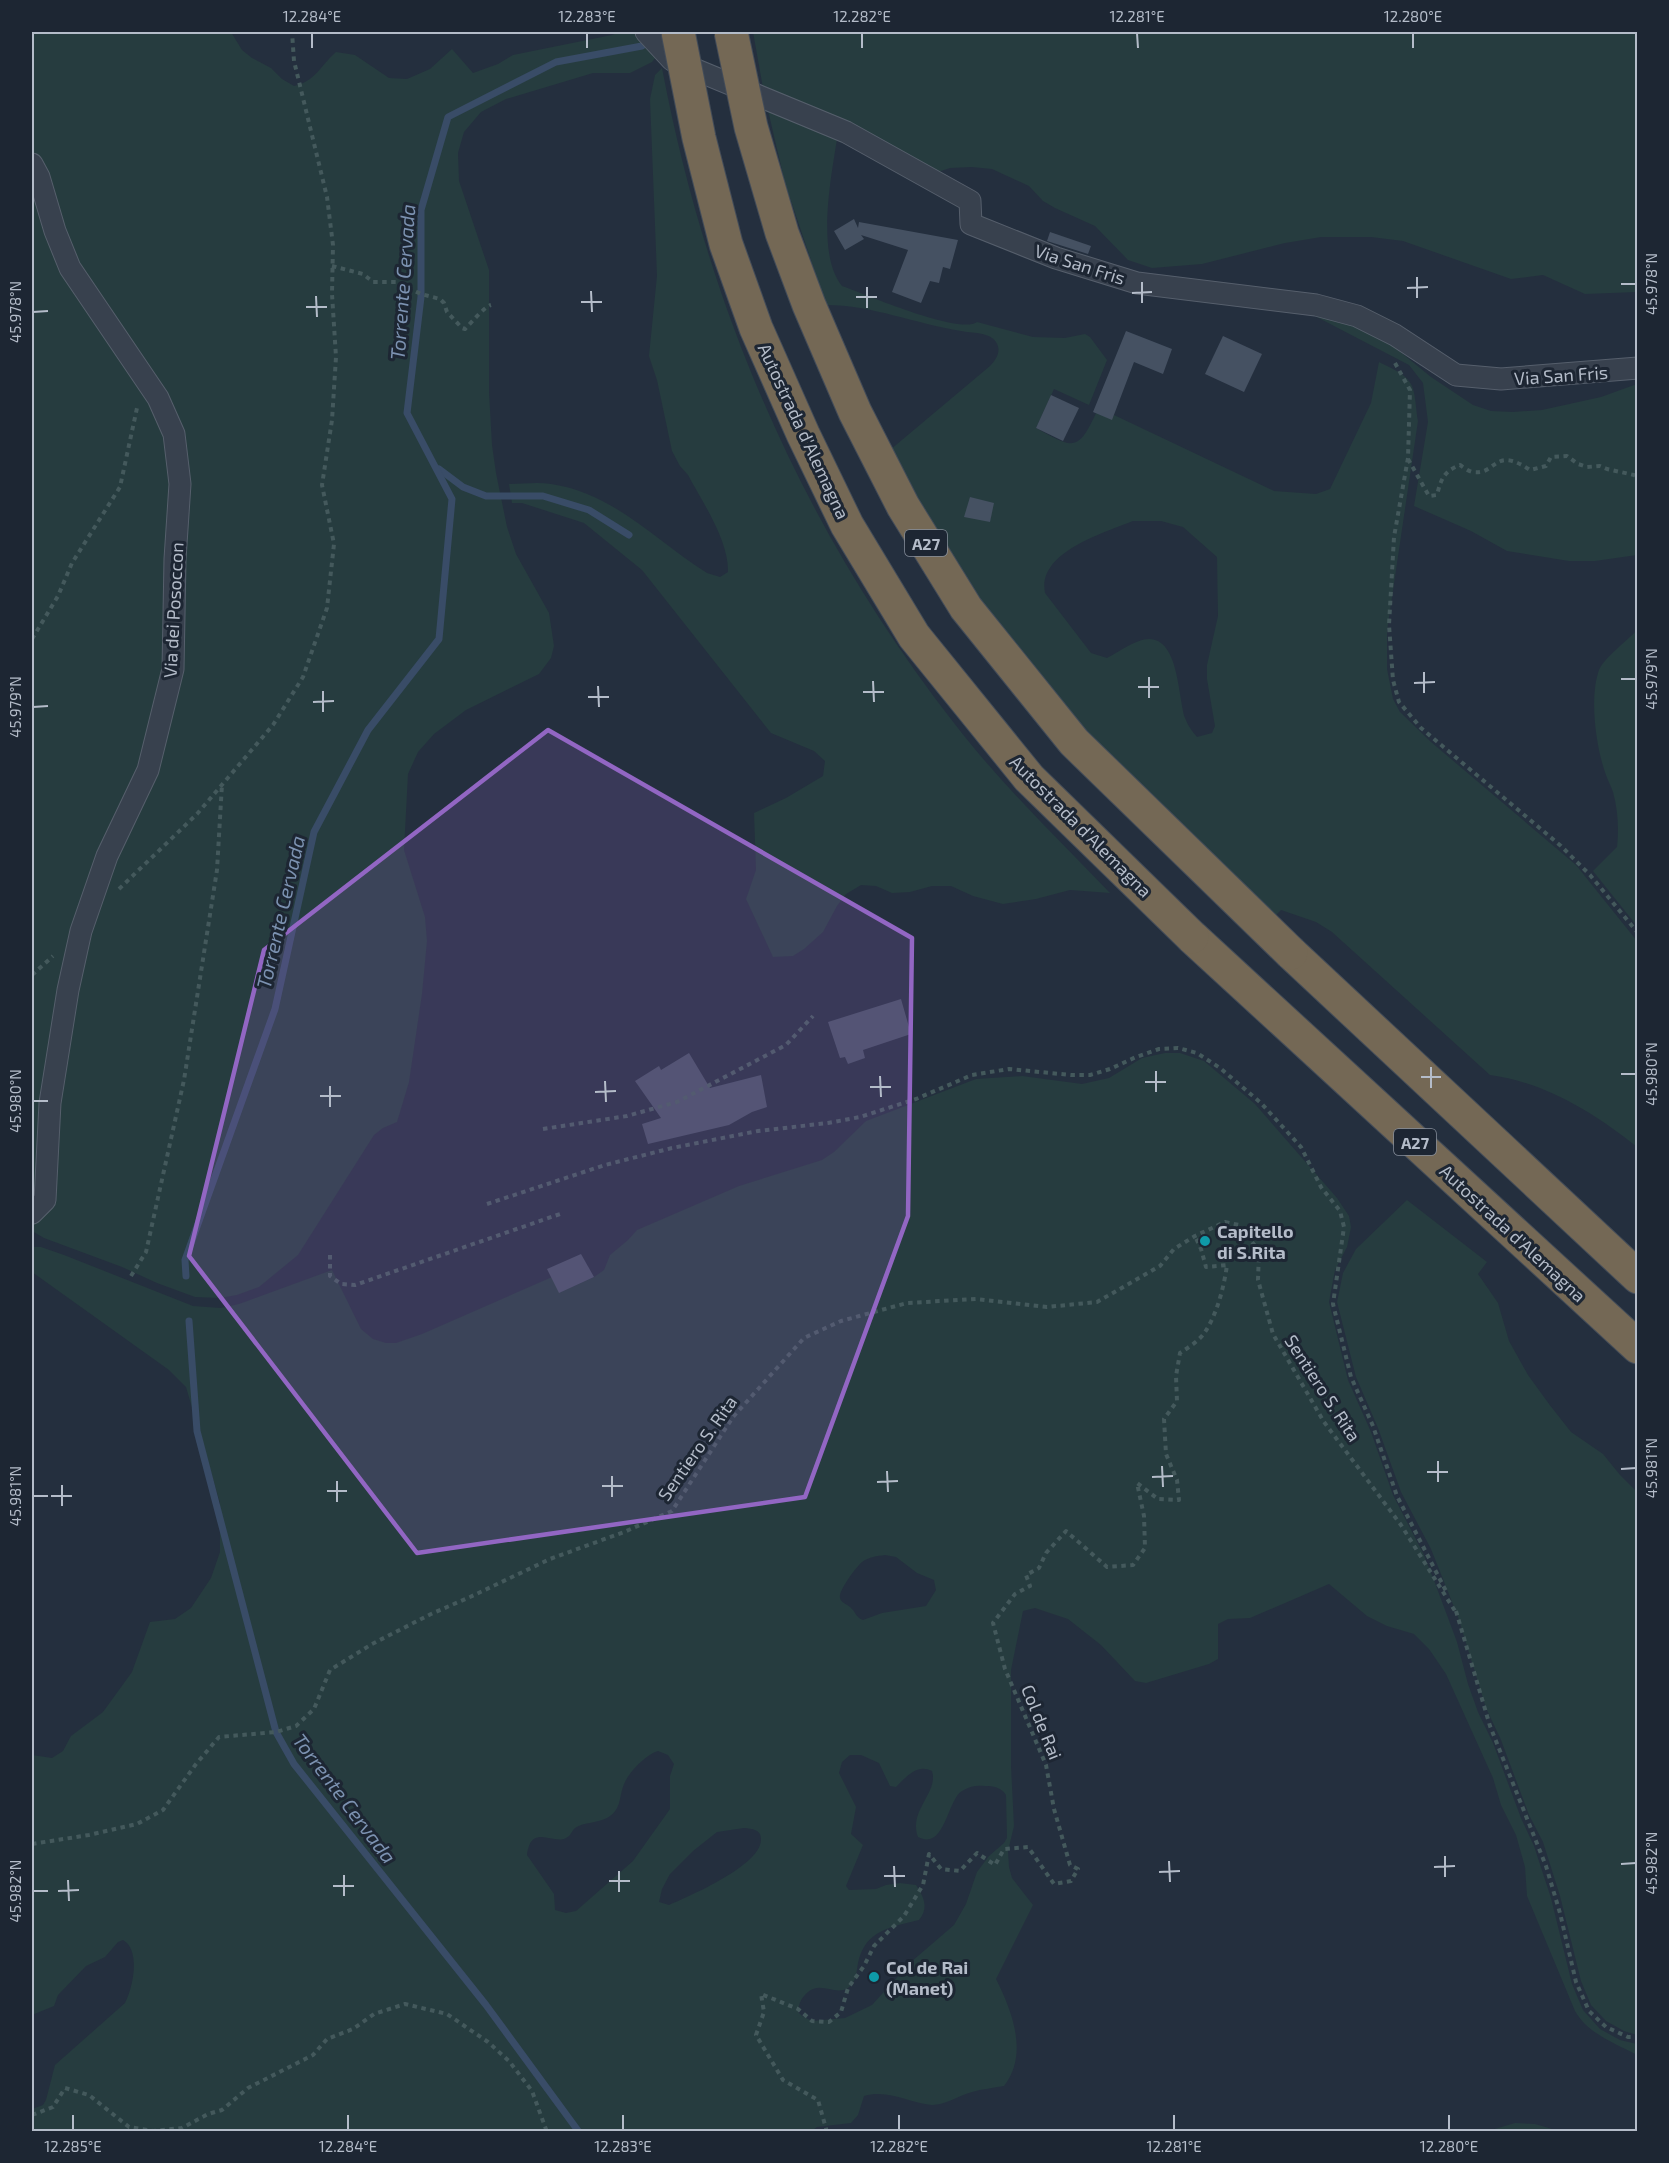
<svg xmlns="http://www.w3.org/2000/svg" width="1669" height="2163" font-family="'Exo 2',sans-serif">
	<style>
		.green { fill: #263c3f; fill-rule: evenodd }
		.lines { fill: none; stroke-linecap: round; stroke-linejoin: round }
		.stream { stroke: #394c67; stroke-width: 7 }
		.building { fill: #455162 }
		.street-casing { stroke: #565f6c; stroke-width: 23 }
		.highway-casing { stroke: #434c59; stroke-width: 35 }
		.path { stroke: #44595c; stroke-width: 4; stroke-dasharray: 4.5 4.5; stroke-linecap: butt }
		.street { stroke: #38414e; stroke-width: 21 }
		.highway { stroke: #746855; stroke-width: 33 }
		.highway-bridge-casing { stroke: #434c59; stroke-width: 35; stroke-linecap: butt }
		.highway-bridge { stroke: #746855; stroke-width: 33 }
		.marked { fill: #9266c3; fill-opacity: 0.2; stroke: #9266c3; stroke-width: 4.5; stroke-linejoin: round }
		.ticks { fill: none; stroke: #b4bcc9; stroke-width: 2 }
		.culture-dot { fill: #0f9aa8; stroke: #1d2633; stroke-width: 2 }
		.labels { text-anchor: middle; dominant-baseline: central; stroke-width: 6; stroke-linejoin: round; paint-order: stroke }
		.shield { fill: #1d2633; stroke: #878f9c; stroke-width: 1.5 }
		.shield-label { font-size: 16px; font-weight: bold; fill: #b4bcc9 }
		.street-label { font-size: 18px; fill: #b4bcc9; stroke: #1d2633 }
		.poi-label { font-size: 18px; font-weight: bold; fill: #b4bcc9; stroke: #1d2633; text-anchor: start }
		.water-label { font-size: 20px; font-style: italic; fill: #7c92b1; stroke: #1d2633 }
		.neatline { fill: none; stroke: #b4bcc9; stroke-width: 2 }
		.ticks-label { font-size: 15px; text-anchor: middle; fill: #b4bcc9 }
	</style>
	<rect width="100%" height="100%" fill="#242f3e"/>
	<g class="green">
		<path d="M32 32H231L242 50 252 58 271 68 282 79 294 86C316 81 320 66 336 52L355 55 389 78 407 79 430 69 452 49 473 73 498 64 513 55 612 35 619 32H637L656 57 652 62 630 73H593L506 99 481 112 464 132 458 153 459 181 489 270V392L492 445 496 473 507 527 516 554 549 613 554 646 551 658 539 674 466 710 434 734 418 752 408 774 404 850 425 917 427 941 422 994 409 1082 397 1122 383 1128 374 1135 298 1255 259 1287 237 1295 220 1298 195 1297 157 1283 122 1267 44 1238 32 1231V167L64 228 50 177 45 166 32 155Z"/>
		<path d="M753 32H1637V292L1585 294 1543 275 1511 279 1403 241 1371 237H1321L1285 243 1202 264 1152 268 1128 260 1095 226 1055 208 1043 201 1029 186 992 169 972 167 950 168 926 176 763 88Z"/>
		<path d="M662 68C708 310 803 529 954 723 1001 784 1057 838 1110 893L1070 890 1036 899 1003 904 973 896 951 886H932L910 892 892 893 876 886 861 885 846 894 837 906 823 932 804 949 793 956 773 957 746 899 756 870 754 813 786 798 823 776 825 761 814 751 771 733 642 570 584 523 522 503H512L509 484C523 484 538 482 551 484 614 493 656 541 707 573L720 577 728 572C729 541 703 503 688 475L680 466 672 451 657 380 649 356 657 276 650 99 655 75Z"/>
		<path d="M767 106 837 139C831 178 816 254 842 286 865 294 959 335 977 322L1033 337 1065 338 1085 334 1090 337 1107 360 1089 405 1054 389 1036 428C1072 448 1078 453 1096 413L1112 419 1114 415 1274 491 1316 494 1330 489 1371 403 1379 362C1417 380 1413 382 1418 421L1387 631V669L1393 699 1400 712 1431 742 1576 865 1637 941V1147C1595 1113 1544 1082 1490 1075L1332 932 1316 922 1281 910 1273 918 1075 720 1019 652 979 597 937 533 890 450 990 366C996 360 1002 351 996 342 990 332 971 333 961 331 916 324 872 305 826 305L785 183ZM1133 521H1161L1183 527 1217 557 1218 616 1207 665V679L1215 726 1212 733 1197 737C1192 731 1188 726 1185 718 1178 697 1179 639 1149 639 1136 639 1119 652 1107 658L1091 653 1045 593C1037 552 1104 533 1133 521Z"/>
		<path d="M1311 314 1327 315 1381 336 1431 377 1473 405 1491 411 1513 412 1542 410 1601 397 1637 384V555L1595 561H1569L1507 551 1471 531 1414 506 1428 422 1423 383 1409 365Z"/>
		<path d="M1637 630V926L1593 871 1617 847C1619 829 1618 810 1613 792 1611 786 1608 781 1606 775 1596 748 1589 698 1599 670 1604 658 1627 641 1637 630Z"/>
		<path d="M1165 1053H1180L1204 1061 1255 1104 1337 1198 1349 1216 1351 1227 1347 1247 1335 1270 1329 1302 1348 1380 1371 1432 1393 1495 1423 1553 1435 1583 1457 1642 1468 1684 1478 1712 1493 1743 1521 1818 1534 1846 1551 1898 1572 1984 1583 2010 1600 2029 1620 2040 1637 2044V2055C1615 2043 1588 2034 1575 2011L1527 1896 1525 1867 1516 1835 1501 1805 1493 1778 1446 1674 1429 1649 1414 1634 1387 1626 1367 1616 1329 1584 1250 1618 1228 1619 1218 1624V1659L1209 1664 1146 1683 1135 1681 1101 1645 1068 1619 1035 1608 1023 1611 1011 1670V1766L1014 1826 1008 1851 1009 1867 1012 1878 1033 1905 996 1979C1012 2011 1029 2054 1004 2086 993 2088 982 2089 972 2092 960 2095 945 2105 932 2105 908 2103 889 2089 864 2096L858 2115 851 2123 817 2127 810 2132 32 2131V2109L43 2105 46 2100 55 2065 125 2003C133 1988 141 1950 123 1940L118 1942 105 1957 86 1966 58 1995 54 2006 32 2015V1755L52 1758 63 1751 71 1736 103 1712 132 1672 150 1622 175 1619 191 1608 211 1578 220 1552V1503L186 1387 169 1370 32 1272V1247H41L64 1255 193 1306 221 1308 239 1304 332 1270 361 1329 373 1339 386 1343H396L422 1334 552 1277 560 1292 594 1277 604 1270 610 1255 628 1240 637 1230 739 1186 822 1160 834 1152 866 1121 976 1079 1022 1076 1082 1084 1109 1078 1142 1058ZM885 1555 896 1557 917 1573 934 1580 936 1590 926 1606 882 1613 863 1620C856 1618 856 1612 850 1607 847 1604 841 1603 840 1598 838 1591 857 1566 862 1562 869 1557 877 1556 885 1555ZM658 1751 668 1755 674 1764 670 1776V1809L633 1861 576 1911 566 1913 555 1910 554 1894 527 1855C531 1823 553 1845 566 1838 571 1836 572 1830 575 1828 584 1822 598 1823 607 1818 623 1809 618 1796 625 1782 630 1771 647 1754 658 1751ZM850 1755H861L879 1763 890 1786 896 1787C906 1777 917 1763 932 1771 939 1792 908 1811 918 1837 945 1851 947 1800 962 1791 969 1786 977 1785 985 1786 993 1786 1001 1787 1006 1795L1007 1838 1004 1843 989 1856 977 1872 966 1904 954 1925 911 1962 872 2005 845 2018 812 2021 802 2016 798 2012C799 2003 801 1998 808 1992 821 1981 835 1996 848 1988 857 1981 856 1973 858 1963 865 1930 891 1927 919 1920 929 1908 924 1897 916 1885L900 1883 886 1885 876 1889 849 1890 846 1886 863 1845 851 1834 856 1807 839 1773 842 1762ZM744 1828C752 1829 761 1829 761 1839 762 1865 690 1896 669 1905L659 1902 662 1889 670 1874 693 1851 717 1832Z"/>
		<path d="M1407 1200 1487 1262 1478 1274 1498 1303 1509 1341 1528 1375 1549 1404 1571 1432 1603 1454 1620 1475 1637 1492V2035L1624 2031 1606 2021 1591 2005 1581 1981 1560 1896 1543 1842 1529 1815 1501 1740 1486 1708 1458 1617 1431 1549 1401 1492 1378 1428 1356 1377 1337 1302 1343 1273 1356 1249Z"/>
		<path d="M1515 2123 1535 2124 1559 2131H1488Z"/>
	</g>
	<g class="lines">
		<g class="stream">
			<path d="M439 469 463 487 486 496H543L589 510 629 535"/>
			<path d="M186 1276 185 1260 275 1009 314 832 368 730 439 639 452 499 407 413 421 297V210L448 117 556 62 642 46"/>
			<path d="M189 1321 197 1431 276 1732 294 1764 486 2005 579 2132"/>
		</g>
	</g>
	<g class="building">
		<path d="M854 219 858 228 859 222 958 240 950 269 943 267 939 283 930 281 921 303 892 292 908 250 861 235 864 239 845 250 834 231Z"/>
		<path d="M1050 232 1091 246 1088 254 1047 241Z"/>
		<path d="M1126 331 1172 349 1163 374 1134 362 1112 420 1093 412Z"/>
		<path d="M1223 336 1262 354 1244 392 1205 374Z"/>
		<path d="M1051 395 1079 408 1063 441 1036 428Z"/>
		<path d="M970 497 994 503 990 522 964 517Z"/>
		<path d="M901 999 911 1034 863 1050 865 1058 848 1064 845 1057 840 1058 828 1022Z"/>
		<path d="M689 1053 710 1088 761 1075 767 1107 752 1112 729 1125 648 1144 642 1124 661 1118 635 1081 659 1066 661 1070Z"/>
		<path d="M581 1254 594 1277 559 1293 547 1269Z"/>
	</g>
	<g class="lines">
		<g class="street-casing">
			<g id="street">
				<path d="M646 32 672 60 846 132 970 201 971 224 1056 258 1137 283 1316 305 1357 316 1395 335 1456 375 1501 379 1638 368"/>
				<path d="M32 164 39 177 55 231 70 268 158 398 174 434 180 484 175 559 173 669 148 770 107 856 81 931 68 990 50 1103 45 1200 32 1213"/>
			</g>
		</g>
		<g class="highway-casing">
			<g id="highway">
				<path d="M1192 937 1638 1347"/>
				<path d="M1291 953 1638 1277"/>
			</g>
		</g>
		<g class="path">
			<path d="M332 266 363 274 373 282H396L421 294 440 299 444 303 447 312 462 328 465 329C472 322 484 307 491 305"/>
			<path d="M1395 363 1410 390 1408 458 1394 537 1389 625 1393 680 1399 702 1421 728 1561 846 1590 875 1638 933"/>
			<path d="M1408 459 1429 496 1437 495C1441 479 1444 471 1460 465 1463 467 1468 471 1472 472 1497 476 1493 445 1530 470L1546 466 1551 457 1567 456 1578 464 1587 467 1600 466 1607 469 1634 475 1638 478"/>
			<path d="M32 639 58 596 72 563 120 487 137 408"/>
			<path d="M119 889 197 814 273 725 303 677 327 608 334 544 322 485 332 420 336 357 332 294 333 245 327 197 294 61 292 32"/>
			<path d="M32 975 53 956"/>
			<path d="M543 1129 627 1116 677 1102 786 1045 813 1016"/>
			<path d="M487 1204 605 1165 672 1148 758 1131 828 1123 860 1117 916 1099 972 1075 1009 1069 1071 1075H1090L1110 1069 1136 1057 1159 1049 1178 1048 1197 1053 1220 1068 1261 1103 1301 1147 1321 1187 1340 1211 1344 1227 1333 1304 1351 1377 1373 1426 1397 1496 1447 1593"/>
			<path d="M330 1255V1276L341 1284 355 1285 560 1214"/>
			<path d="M131 1276 146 1252 184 1080 217 870 222 784"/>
			<path d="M1456 1611 1490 1726 1546 1866 1560 1913 1576 1982 1589 2011 1606 2027 1628 2037H1638"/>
			<path d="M32 1844 89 1835 137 1824 163 1810 196 1764 219 1737 276 1732 296 1726 314 1709 330 1670 372 1644 431 1614 470 1597 550 1559 624 1532 672 1511 733 1417 804 1338 841 1321 907 1303 976 1299 1047 1307 1097 1302 1160 1266 1174 1249 1195 1236 1225 1222 1239 1225 1259 1251 1258 1280 1273 1334 1324 1422 1401 1525 1455 1611"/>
			<path d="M32 2115 53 2107 65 2088 89 2095 129 2127 153 2131 182 2128 208 2114 222 2110 248 2088 313 2055 327 2039 353 2029 374 2014 405 2004 447 2014 488 2042 509 2061 532 2091 547 2132"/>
			<path d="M827 2132 818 2100 783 2080 756 2035 764 2012 761 1994 798 2009 812 2021 829 2022 841 2012 848 1988 864 1966 874 1946 904 1916 923 1885 929 1854 941 1869 960 1871 977 1853 995 1865 1004 1849 1028 1847 1054 1884 1071 1881 1078 1869 1070 1865 1054 1809 1046 1765 1005 1669 993 1623 1015 1594 1030 1586 1026 1575 1039 1568 1046 1553 1066 1531 1107 1567 1133 1565 1145 1548 1144 1516 1137 1483 1158 1499 1179 1500 1177 1480 1166 1454 1164 1419 1177 1401 1176 1376 1180 1353C1189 1347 1199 1341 1205 1332 1217 1314 1224 1287 1227 1265L1206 1267 1201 1249 1195 1236"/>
		</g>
		<use href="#street" class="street"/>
		<use href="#highway" class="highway"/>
		<g class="highway-bridge-casing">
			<g id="highway-bridge">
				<path d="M678 32 699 138 726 244 756 328 803 434 847 525 914 636 1029 778 1192 937"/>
				<path d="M731 32 751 127 782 233 809 305 855 412 903 506 966 608 1074 742 1291 953"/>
			</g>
		</g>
		<use href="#highway-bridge" class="highway-bridge"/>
	</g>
	<path class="marked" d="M548 730 912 938 908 1216 805 1497 417 1553 189 1256 264 950Z"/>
	<path class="ticks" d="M312 33V48M587 33V48M862 33V48M1137 33 1138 48M1413 33V48M1417 277V298M1142 282V303M1621 284H1636M867 287V308M1407 288 1428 287M591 291 592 312M1132 293 1152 292M316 296 317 317M856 297H877M581 302H602M306 307H327M33 312 48 311M1424 672V693M1149 677V698M1621 679H1636M873 681 874 702M1414 683 1435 682M598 686 599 707M1138 687H1159M323 691V712M863 692H884M588 697H609M313 702 334 701M33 707 48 706M1431 1067V1088M1156 1071V1092M1621 1074H1636M880 1076 881 1097M1421 1077H1441M605 1081 606 1102M1145 1082H1166M330 1086V1107M870 1087H891M595 1092 616 1091M320 1096H341M33 1101H48M1438 1461V1482M1162 1466 1163 1487M1621 1469 1636 1468M887 1471 888 1492M1427 1472H1448M612 1476V1497M1152 1477 1173 1476M337 1481V1502M877 1482 898 1481M62 1485V1506M602 1486H623M327 1491H347M33 1496H48M51 1496H72M1445 1856V1877M1169 1861 1170 1882M1621 1864 1636 1863M894 1866 895 1887M1434 1867 1455 1866M619 1871V1892M1159 1872 1180 1871M344 1875V1896M884 1876H905M68 1880 69 1901M609 1881H630M333 1886H354M33 1891H48M58 1891 79 1890M73 2115V2130M348 2115V2130M623 2115V2130M899 2115V2130M1174 2115V2130M1449 2115V2130"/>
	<g class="culture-dot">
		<circle cx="1205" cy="1241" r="6"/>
		<circle cx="874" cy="1977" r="6"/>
	</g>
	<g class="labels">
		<g class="shield">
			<rect x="905" y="530" width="42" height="26" rx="4.5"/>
			<rect x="1394" y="1129" width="42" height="26" rx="4.5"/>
		</g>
		<g class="shield-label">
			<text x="926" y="543">A27</text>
			<text x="1415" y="1142">A27</text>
		</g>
		<g class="street-label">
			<text transform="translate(1080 264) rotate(18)">Via San Fris</text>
			<text transform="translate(1561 375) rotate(-4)">Via San Fris</text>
			<text transform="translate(804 431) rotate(65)">Autostrada d'Alemagna</text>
			<text transform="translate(173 610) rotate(-87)">Via dei Posoccon</text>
			<text transform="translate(1081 826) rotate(45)">Autostrada d'Alemagna</text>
			<text transform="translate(1513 1233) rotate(43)">Autostrada d'Alemagna</text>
			<text transform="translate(1323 1388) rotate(57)">Sentiero S. Rita</text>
			<text transform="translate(697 1448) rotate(-55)">Sentiero S. Rita</text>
			<text transform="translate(1042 1722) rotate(68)">Col de Rai</text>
		</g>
		<g class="poi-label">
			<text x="1217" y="1231">Capitello<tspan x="1217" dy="21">di S.Rita</tspan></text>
			<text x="886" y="1967">Col de Rai<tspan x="886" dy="21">(Manet)</tspan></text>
		</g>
		<g class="water-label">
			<text transform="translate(402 282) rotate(-86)">Torrente Cervada</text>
			<text transform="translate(280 912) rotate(-77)">Torrente Cervada</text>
			<text transform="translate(345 1798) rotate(53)">Torrente Cervada</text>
		</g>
	</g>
	<rect width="1669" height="2163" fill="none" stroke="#1d2633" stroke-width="66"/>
	<rect x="33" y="33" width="1603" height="2097" class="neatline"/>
	<g class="ticks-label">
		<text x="312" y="22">12.284°E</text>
		<text x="587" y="22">12.283°E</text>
		<text x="862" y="22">12.282°E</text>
		<text x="1137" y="22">12.281°E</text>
		<text x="1413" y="22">12.280°E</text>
		<text transform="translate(1652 284) rotate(-90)" y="5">45.978°N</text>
		<text transform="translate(16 312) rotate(-90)" y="5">45.978°N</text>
		<text transform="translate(1652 679) rotate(-90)" y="5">45.979°N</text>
		<text transform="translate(16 707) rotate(-90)" y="5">45.979°N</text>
		<text transform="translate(1652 1074) rotate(-90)" y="5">45.980°N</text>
		<text transform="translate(16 1101) rotate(-90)" y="5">45.980°N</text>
		<text transform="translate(1652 1468) rotate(-90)" y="5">45.981°N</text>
		<text transform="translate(16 1496) rotate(-90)" y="5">45.981°N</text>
		<text transform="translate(1652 1863) rotate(-90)" y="5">45.982°N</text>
		<text transform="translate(16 1891) rotate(-90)" y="5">45.982°N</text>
		<text x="73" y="2152">12.285°E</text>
		<text x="348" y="2152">12.284°E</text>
		<text x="623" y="2152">12.283°E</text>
		<text x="899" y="2152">12.282°E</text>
		<text x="1174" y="2152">12.281°E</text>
		<text x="1449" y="2152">12.280°E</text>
	</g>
</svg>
